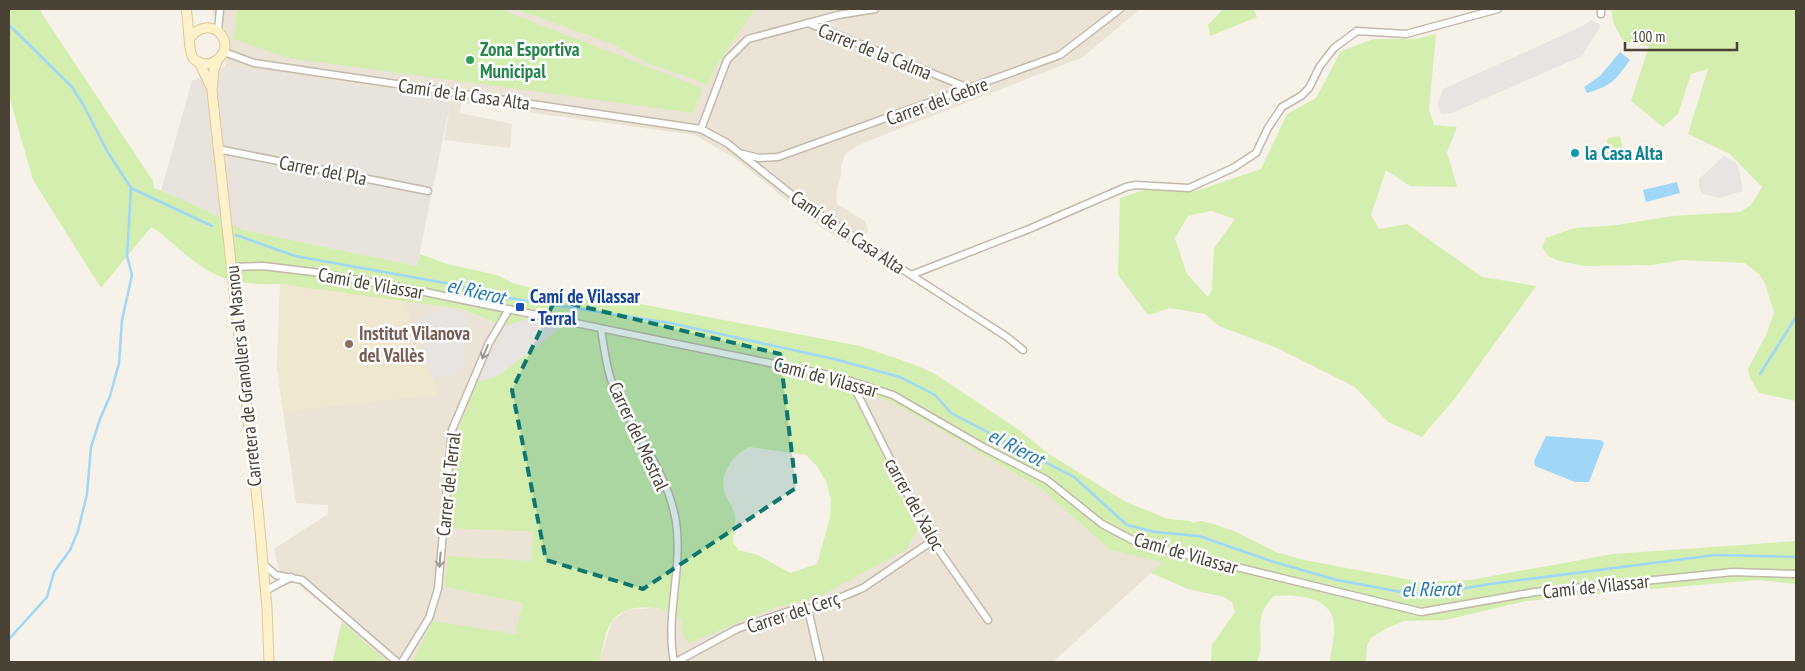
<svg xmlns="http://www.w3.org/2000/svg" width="1805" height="671" font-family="'PT Sans Narrow',sans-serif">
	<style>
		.residential { fill: #eae3d6 }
		.industrial { fill: #e8e3dd }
		.education { fill: #f0e7d1 }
		.green { fill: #d3eeae; fill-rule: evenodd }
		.parking { fill: #e7e4e1 }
		.water { fill: #a0d6f8 }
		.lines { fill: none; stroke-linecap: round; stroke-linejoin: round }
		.stream { stroke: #a0d6f8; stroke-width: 2.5 }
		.minor-casing { stroke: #c3b9aa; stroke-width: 9 }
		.secondary-casing { stroke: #ddc896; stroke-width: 11 }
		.minor { stroke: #fff; stroke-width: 6 }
		.secondary { stroke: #fff1ca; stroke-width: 9 }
		.oneway { stroke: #9c9790 }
		.marked { fill: #0f766e; fill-opacity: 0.2; stroke: #0f766e; stroke-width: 4; stroke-dasharray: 10 6; stroke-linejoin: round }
		.leisure-dot { fill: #2e9e5b; stroke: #fff; stroke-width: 2 }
		.culture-dot { fill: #0f9aa8; stroke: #fff; stroke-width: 2 }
		.transit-dot { fill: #1a4fb4; stroke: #fff; stroke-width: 2 }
		.education-dot { fill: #8d6e63; stroke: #fff; stroke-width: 2 }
		.labels { text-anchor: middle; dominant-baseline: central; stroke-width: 5; stroke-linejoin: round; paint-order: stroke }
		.leisure-label { font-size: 19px; font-weight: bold; fill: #27864d; stroke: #fff; text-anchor: start }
		.street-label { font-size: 19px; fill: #4b4236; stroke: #fff }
		.culture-label { font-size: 19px; font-weight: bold; fill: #0d838f; stroke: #fff; text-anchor: start }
		.transit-label { font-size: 19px; font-weight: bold; fill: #164399; stroke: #fff; text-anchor: start }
		.education-label { font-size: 19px; font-weight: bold; fill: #785e54; stroke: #fff; text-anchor: start }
		.water-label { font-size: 20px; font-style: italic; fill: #2178b1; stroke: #fff }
	</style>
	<rect width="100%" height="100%" fill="#f6f2e9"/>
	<g class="residential">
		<path d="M212 9H515L612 44 649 64 691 78 707 86 716 66 755 9H1140L1083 57 863 143 846 153 841 165V175L836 194 837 204 865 221 868 231 856 248 819 226 736 159 695 135 461 103 460 113 512 124 510 148 444 140 451 99 225 66 228 39 222 24 213 13Z"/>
		<path d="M280 284 461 309 505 326 447 528 533 532 531 562 448 557 445 587 522 603 516 635 433 621 412 662H332L342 620 295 582 283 587 274 549 328 514V505L296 503 277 367Z"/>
		<path d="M866 394 890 401 1042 489 1110 550 1163 562 1053 662H599L612 621 626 610 653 608 673 612 681 619 771 609 817 598 856 396Z"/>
	</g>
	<path class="industrial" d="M225 66 451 99 417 266 243 230 204 209 161 191 192 81Z"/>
	<path class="education" d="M280 284 403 300 439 395 283 412 277 367Z"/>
	<g class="green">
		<path d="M9 9H39L153 181 154 188 204 209 243 230 417 266 420 254 447 264 497 275 515 284 533 288 562 294 609 298 860 346 918 366 935 374 1019 430 1049 454 1126 502 1168 519 1190 521 1192 523 1201 521 1210 523 1234 531 1276 552 1304 560 1422 582 1470 580 1613 554 1796 541V584L1757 580 1652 589 1526 601 1445 620 1404 621 1387 628 1371 638 1367 646 1366 662H1330C1331 650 1335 637 1334 624 1332 596 1295 594 1274 596 1250 618 1267 638 1257 662H1211L1212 645 1235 612 1232 602 1224 597 1188 589 1151 573 1162 562 1110 550 1042 489 890 401 866 394 856 397 917 530 907 549 817 598 771 609 689 643 683 636 681 619C665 605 626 601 612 621 604 632 603 650 599 662H412L433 621 516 634 522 603 445 587 448 556 531 561 533 532 447 528 453 447 475 384 505 326 461 309 280 284C216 286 204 270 158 231L151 227 101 288 33 180 9 96ZM749 447 806 455 816 465 826 481 831 500 830 518 817 564 790 573 758 555 739 550 733 543C733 534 736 525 735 516 734 507 726 500 724 491 720 473 733 455 749 447Z"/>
		<path d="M237 9H500L702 88 694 113 288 58 234 39Z"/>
		<path d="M515 9H755L716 66 707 86 691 78 649 64 612 44Z"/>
		<path d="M1223 9H1254L1257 17 1210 36 1208 25Z"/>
		<path d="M1611 9H1796V401L1759 393 1750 378 1748 369 1766 335 1774 312 1765 284 1760 275 1745 263 1683 260 1652 265 1584 266 1559 261 1548 256 1542 247 1546 238 1575 228 1617 225 1672 216 1740 212 1751 205 1762 187 1730 154 1688 134 1708 69 1691 74 1678 114 1663 127 1631 101 1649 46 1623 41 1614 24Z"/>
		<path d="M1436 34 1429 110 1434 125 1457 127 1447 152 1457 187 1410 186 1386 170 1371 215 1379 229 1407 224 1482 277 1536 286 1456 397 1422 437 1388 422 1355 387 1277 348 1219 326 1205 314 1170 308 1148 315 1118 275 1120 198 1144 190 1196 191 1261 169 1287 114 1316 98 1341 51 1374 39H1415ZM1211 211 1235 219 1214 248 1212 290 1208 297 1187 274 1175 238 1188 216Z"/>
		<path d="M1620 136 1624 159 1602 160 1608 138Z"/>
		<path d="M342 623 383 658 384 662H333Z"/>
	</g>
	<g class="parking">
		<path d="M1591 20 1601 25 1582 56 1452 113 1441 114 1437 104 1443 89 1583 26Z"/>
		<path d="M1724 156 1736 163 1739 170 1743 191 1719 198 1703 194 1699 187V179Z"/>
		<path d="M447 308 459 311 465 317 467 327 463 336 465 353 462 368 453 375 433 379 411 322Z"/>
		<path d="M528 319 563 326 501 374 483 381 477 380 505 326Z"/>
	</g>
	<g class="water">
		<path d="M1620 52 1630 60C1616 80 1611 86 1587 93L1584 87 1600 76Z"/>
		<path d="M1677 182 1680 193 1646 202 1643 190Z"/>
		<path d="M1546 436 1601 440 1604 443 1589 482H1575L1535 466 1534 461Z"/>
	</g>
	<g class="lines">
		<g class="stream">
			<path d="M9 25 72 87 84 106 107 151 131 188 127 256 132 275 122 320 119 363 110 396 100 419 91 447 87 494 78 531 70 550 54 572 47 597 9 639"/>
			<path d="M131 188 212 226"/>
			<path d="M236 235 295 256 445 283 509 298 670 323 834 359 900 377 935 395 951 413 1074 477 1127 525 1155 532 1199 536 1274 562 1337 580 1412 594 1438 593 1490 584 1715 555 1796 557"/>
			<path d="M1760 374 1796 317"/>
		</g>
		<g class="minor-casing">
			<g id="minor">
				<path d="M1601 14V9"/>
				<path d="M808 23 971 89"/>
				<path d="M218 31 220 9"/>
				<path d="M224 52 254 63 701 129 727 143 801 202 911 275 1029 229 1126 187 1136 185 1189 188 1233 168 1256 153 1268 128 1282 107 1301 96 1309 88 1320 66 1334 48 1357 31 1406 34 1498 9"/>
				<path d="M701 129 727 60 748 39 838 15 875 9"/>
				<path d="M218 149 428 191"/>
				<path d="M743 154 759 158 778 157 1060 55 1120 9"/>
				<path d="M231 267 263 266 313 272 415 290 838 377 893 395 983 447 1047 480 1102 524 1138 543 1421 612 1535 592 1733 572 1796 574"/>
				<path d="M911 275 1007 337 1023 350"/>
				<path d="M601 329C604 347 606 368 613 385 632 431 668 471 676 522 683 569 665 616 674 662"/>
				<path d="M851 381 927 533 988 620"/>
				<path d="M263 564 276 575 302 580 397 662"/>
				<path d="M265 591 291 577"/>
				<path d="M808 609 820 662"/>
				<path d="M402 662 429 618 438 589 452 430 489 343 509 309"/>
				<path d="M676 662 737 629 792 610 815 608 863 588 932 541"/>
			</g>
		</g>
		<g class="secondary-casing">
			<g id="secondary">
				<path d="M186 9C189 20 188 51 193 58 207 74 234 54 222 36 213 23 198 27 190 38"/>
				<path d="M218 59 214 69 212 91 258 508 267 608 269 662"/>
				<path d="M199 62 211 87"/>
			</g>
		</g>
		<use href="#minor" class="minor"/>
		<use href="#secondary" class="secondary"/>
	</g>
	<defs><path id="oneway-shaft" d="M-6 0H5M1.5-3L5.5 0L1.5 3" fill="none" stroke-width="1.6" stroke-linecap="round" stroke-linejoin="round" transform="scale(1.25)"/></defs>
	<g class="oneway">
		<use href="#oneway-shaft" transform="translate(485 352) rotate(113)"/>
		<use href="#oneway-shaft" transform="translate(440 560) rotate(95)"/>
	</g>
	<path class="marked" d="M555 300 780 354 796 488 643 589 546 560 512 390Z"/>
	<circle class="leisure-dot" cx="470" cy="60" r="5"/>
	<circle class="culture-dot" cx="1575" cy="153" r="5"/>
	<rect class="transit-dot" x="515" y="302" width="10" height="10" rx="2.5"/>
	<circle class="education-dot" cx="349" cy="344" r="5"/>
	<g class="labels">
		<g class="leisure-label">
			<text x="480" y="49">Zona Esportiva<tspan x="480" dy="22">Municipal</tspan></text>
		</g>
		<g class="street-label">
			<text transform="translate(875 51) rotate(22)">Carrer de la Calma</text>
			<text transform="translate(464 94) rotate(8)">Camí de la Casa Alta</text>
			<text transform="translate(937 101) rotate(-20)">Carrer del Gebre</text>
			<text transform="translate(323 170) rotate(11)">Carrer del Pla</text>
			<text transform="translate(848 232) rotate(34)">Camí de la Casa Alta</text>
			<text transform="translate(371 283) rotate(10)">Camí de Vilassar</text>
			<text transform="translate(243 376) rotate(-96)">Carretera de Granollers al Masnou</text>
			<text transform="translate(826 377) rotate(15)">Camí de Vilassar</text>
			<text transform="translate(639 436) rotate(65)">Carrer del Mestral</text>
			<text transform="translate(448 484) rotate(-84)">Carrer del Terral</text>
			<text transform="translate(915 504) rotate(61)">carrer del Xaloc</text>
			<text transform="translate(1186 553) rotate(16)">Camí de Vilassar</text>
			<text transform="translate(1596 586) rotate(-6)">Camí de Vilassar</text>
			<text transform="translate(793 612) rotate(-18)">Carrer del Cerç</text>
		</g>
		<g class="culture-label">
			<text x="1585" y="153">la Casa Alta</text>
		</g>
		<g class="transit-label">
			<text x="530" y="296">Camí de Vilassar<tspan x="530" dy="22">- Terral</tspan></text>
		</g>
		<g class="education-label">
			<text x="359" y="333">Institut Vilanova<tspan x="359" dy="22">del Vallès</tspan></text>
		</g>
		<g class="water-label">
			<text transform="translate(476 291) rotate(13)">el Rierot</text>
			<text transform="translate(1016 447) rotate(27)">el Rierot</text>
			<text transform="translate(1431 589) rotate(-1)">el Rierot</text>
		</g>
	</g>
	<rect width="1805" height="671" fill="none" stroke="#4b4236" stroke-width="20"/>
	<path d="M1625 42v8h112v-8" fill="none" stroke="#4b4236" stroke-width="2.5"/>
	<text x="1632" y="42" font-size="15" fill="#4b4236" stroke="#ffffff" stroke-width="4" paint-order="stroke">100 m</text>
</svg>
